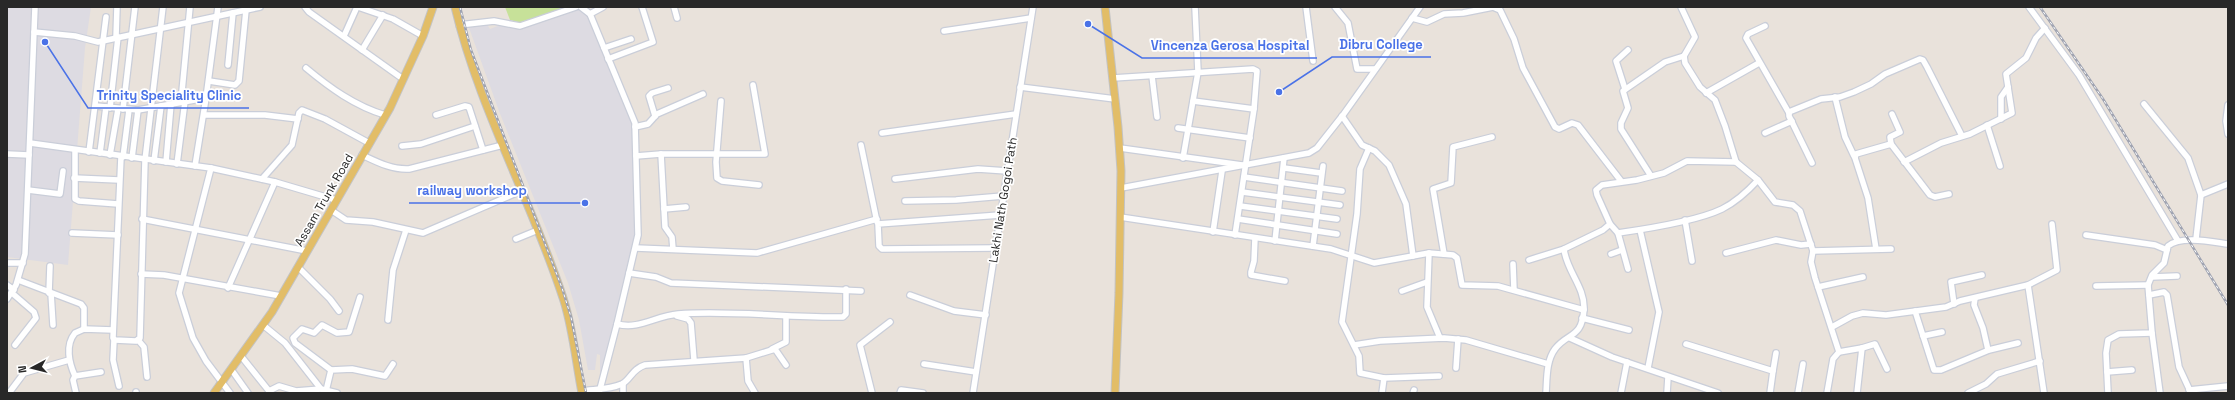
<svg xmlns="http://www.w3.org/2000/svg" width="2235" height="400" font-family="'Space Grotesk',sans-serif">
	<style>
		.industrial { fill: #dddbe2 }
		.pitch { fill: #c7e199 }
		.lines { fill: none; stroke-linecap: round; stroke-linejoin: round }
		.minor-casing { stroke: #caced9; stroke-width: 8 }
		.major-casing { stroke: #c3c3c3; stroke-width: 9 }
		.minor { stroke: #fff; stroke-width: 5.5 }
		.major { stroke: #e2bd67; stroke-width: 7 }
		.rail-casing { stroke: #9fa3b1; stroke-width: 2.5 }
		.rail { stroke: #fff; stroke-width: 1; stroke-dasharray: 3; stroke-linecap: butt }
		.labels { text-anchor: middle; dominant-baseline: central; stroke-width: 3.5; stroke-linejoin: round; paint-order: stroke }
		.street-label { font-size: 12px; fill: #282828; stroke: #fff }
		.leader { fill: none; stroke: #4a72e7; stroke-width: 1.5 }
		.callout-dot { fill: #4a72e7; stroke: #fff; stroke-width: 1.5 }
		.callout-label { font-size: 13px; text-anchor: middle; font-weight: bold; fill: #4a72e7; stroke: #fff; stroke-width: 3.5; stroke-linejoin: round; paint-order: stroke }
	</style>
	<rect width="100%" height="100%" fill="#e9e2db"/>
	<g class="industrial">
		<path d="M7 7H91L85 48 68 265 7 257Z"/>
		<path d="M577 8 587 13 632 122 636 237 604 370 600 376V355L597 354 595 370H588L579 320 568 283 499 111 468 25 486 23 490 29 503 24 518 29Z"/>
	</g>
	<path class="pitch" d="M505 7H566L521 23 510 20Z"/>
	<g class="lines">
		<g class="minor-casing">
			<g id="minor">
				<path d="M305 7 309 12 403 79"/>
				<path d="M358 7 393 19 423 36"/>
				<path d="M581 7 590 14 635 123 638 235 617 324"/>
				<path d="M674 7 677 18"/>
				<path d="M1306 7 1313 61"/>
				<path d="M1335 7 1348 23 1357 69H1375"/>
				<path d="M1681 7 1695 37 1684 56 1685 63 1700 87 1715 100 1725 126 1736 162 1758 180 1775 202 1793 205 1800 211 1813 251 1811 262 1815 278 1839 352 1833 359 1827 393"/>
				<path d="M2029 7 2079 75 2178 241"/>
				<path d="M590 14 603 7"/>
				<path d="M1412 18 1427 22 1444 14 1463 13 1493 7 1500 10 1514 39 1523 68 1555 127 1559 129 1572 123 1578 125 1621 181"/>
				<path d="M459 25 494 21 520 26 576 7"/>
				<path d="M1765 26 1748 34 1746 38 1789 113"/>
				<path d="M944 31 1031 18"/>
				<path d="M34 32 75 36 98 42 260 7"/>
				<path d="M344 36 357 7"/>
				<path d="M116 37 117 7"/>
				<path d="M604 48 631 39"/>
				<path d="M362 50 383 15"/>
				<path d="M608 59 653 42 642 7"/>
				<path d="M228 65 233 13"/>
				<path d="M306 68C330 88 355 106 385 115"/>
				<path d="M1152 76 1157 117"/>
				<path d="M1113 78 1253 69 1257 71 1254 109 1235 235"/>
				<path d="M209 81 235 85 239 81 246 10"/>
				<path d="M1020 87 1115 99"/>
				<path d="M1625 89 1616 61 1628 50"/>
				<path d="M1706 93 1759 63"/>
				<path d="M1835 97 1845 137 1854 156"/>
				<path d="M721 101 716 162 717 178 722 181 759 185"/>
				<path d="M1193 101 1254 109"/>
				<path d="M181 102 190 7"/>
				<path d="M2144 104 2188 158 2201 195 2196 239"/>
				<path d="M2228 105 2226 121 2228 134"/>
				<path d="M96 106 138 110 206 98"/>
				<path d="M110 108 118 37"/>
				<path d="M123 109 135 7"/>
				<path d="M204 115H265L298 119"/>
				<path d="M436 115 465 106 469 107 483 150"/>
				<path d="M655 116 649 96 652 93 668 88"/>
				<path d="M1342 116 1362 145 1375 151 1389 165 1406 204 1413 256"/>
				<path d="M2001 119V97L2008 87"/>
				<path d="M1987 125 2000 166"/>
				<path d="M635 127 648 124 657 114 703 94"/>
				<path d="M1178 128 1250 138"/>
				<path d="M882 133 1016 114"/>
				<path d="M1765 133 1792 121"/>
				<path d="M30 143 211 168 275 182 336 200"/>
				<path d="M1891 144 1890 137 1900 132 1892 114"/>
				<path d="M861 145 877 222"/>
				<path d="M402 146 421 144 475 126"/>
				<path d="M1120 148 1242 165"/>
				<path d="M1369 148 1360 169 1357 214 1342 322 1359 356 1360 373 1384 378 1382 393"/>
				<path d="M75 150V199L79 201 118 204"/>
				<path d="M89 152 106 17"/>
				<path d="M100 153 106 107"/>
				<path d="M7 154 29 155"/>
				<path d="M110 155 118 109"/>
				<path d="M362 155C377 162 392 170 409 169L503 145"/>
				<path d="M636 156 661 154"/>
				<path d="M121 157 113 338 115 340 136 341 140 338 145 160 163 7"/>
				<path d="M123 157 129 110"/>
				<path d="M132 158 138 110"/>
				<path d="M1183 158 1198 72 1195 7"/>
				<path d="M154 161 161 106"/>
				<path d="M166 162 171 104"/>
				<path d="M1904 162 1941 143 1970 134 2012 113 2006 74 2026 58 2036 38 2045 28"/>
				<path d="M1812 163 1789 116V112L1821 99 1840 97 1854 92 1871 84 1885 74 1920 59 1923 60 1927 67 1962 136"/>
				<path d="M177 164 185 101"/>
				<path d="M195 166 206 98 218 7"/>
				<path d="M211 168 179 293 193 338 206 361 230 393"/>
				<path d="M1284 168 1321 173"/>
				<path d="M1651 176 1621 129V123L1628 108 1623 91 1665 62 1684 56"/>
				<path d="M1244 177 1342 191"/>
				<path d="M74 178 119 180"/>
				<path d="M262 179 292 145 299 113 302 110 325 119 369 143"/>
				<path d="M895 179 978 169 1007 171"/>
				<path d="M1121 188 1309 153 1317 148 1343 115 1420 7"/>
				<path d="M28 190 60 194 63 171"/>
				<path d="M1242 192 1340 205"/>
				<path d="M2201 195 2228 184"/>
				<path d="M905 201 956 200 1003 196"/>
				<path d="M1240 206 1337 219"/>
				<path d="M664 209 686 207"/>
				<path d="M331 210 346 220 373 222 423 233 521 191"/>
				<path d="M1120 217 1331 249 1374 263 1429 253 1453 255 1457 258 1462 285 1498 286 1584 310"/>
				<path d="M142 219 307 251"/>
				<path d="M1238 219 1337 234"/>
				<path d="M1685 220 1692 261"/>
				<path d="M1610 224 1618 233 1628 269"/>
				<path d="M1640 230 1659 312 1648 368"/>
				<path d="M1213 232 1222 171"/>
				<path d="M72 233 118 235"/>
				<path d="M1618 233C1646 229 1697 221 1722 209 1736 202 1747 192 1758 180"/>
				<path d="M2086 235 2155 245 2167 250"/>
				<path d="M1255 238 1254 261 1251 272V275L1285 281"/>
				<path d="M516 239 538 230"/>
				<path d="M1275 241 1284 158"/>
				<path d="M1313 246 1323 166"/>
				<path d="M636 248 757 253 877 219"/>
				<path d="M995 248 882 249 879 246 878 224 1000 215"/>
				<path d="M673 249 672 237 665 227 661 154H765L753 85"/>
				<path d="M1876 249 1868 198 1855 158 1856 154 1891 144 1930 195 1935 197 1949 194"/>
				<path d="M1813 251 1891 249"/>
				<path d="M1429 253 1427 307 1440 338"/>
				<path d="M1726 253 1776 240 1801 245 1811 244"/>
				<path d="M1444 254 1433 189 1451 183 1453 147 1492 137"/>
				<path d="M1611 254 1622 250"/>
				<path d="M1529 260 1564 249"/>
				<path d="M7 263H23"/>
				<path d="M1513 264 1514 290"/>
				<path d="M298 267 330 299 339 311"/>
				<path d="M629 273 656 277 671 283 861 291"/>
				<path d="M141 274 164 275 281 296"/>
				<path d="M2152 277 2177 276"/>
				<path d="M18 280 81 304 84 308V329"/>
				<path d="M7 285 14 290"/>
				<path d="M2028 285 2044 393"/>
				<path d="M2096 286 2148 285"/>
				<path d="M1818 287 1863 277"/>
				<path d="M228 288 275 182"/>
				<path d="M1402 291 1427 282"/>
				<path d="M12 293 34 312 36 318 15 345"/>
				<path d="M49 293 50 266"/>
				<path d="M51 293 53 325"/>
				<path d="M910 295 954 311 986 315"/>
				<path d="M2149 295 2164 292 2167 295 2179 367 2191 393"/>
				<path d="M1975 298 1974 305 1983 328 1988 350"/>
				<path d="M7 299 16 285 25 254 35 7"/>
				<path d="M1954 304 1951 282 1982 275"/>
				<path d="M1915 311 1934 370H1941L1989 350 2018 343"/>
				<path d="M677 316 688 319 691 323 694 360"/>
				<path d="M1582 318 1629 330"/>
				<path d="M388 320 393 270 406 230"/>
				<path d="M263 325 285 343 321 389 337 393"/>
				<path d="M1832 327 1852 316 1863 313 1886 315 1946 307 1960 301 2028 285 2057 270 2052 224"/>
				<path d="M2152 333 2160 393"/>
				<path d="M1923 336 1942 332"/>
				<path d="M1570 338 1612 357 1718 393"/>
				<path d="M114 340 113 360 119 386"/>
				<path d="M138 340 144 347 147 377"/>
				<path d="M1686 344 1773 371 1770 393"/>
				<path d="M1354 345 1380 341 1444 338 1466 340 1548 364"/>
				<path d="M1862 348 1875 344 1887 369"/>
				<path d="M772 349 786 342V316"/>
				<path d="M1839 352 1862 348 1857 393"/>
				<path d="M241 356 269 391 279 386 296 391 321 389"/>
				<path d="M746 358 775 349 786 365"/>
				<path d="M924 364 976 372"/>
				<path d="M1456 368 1458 339"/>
				<path d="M231 369 248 393"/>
				<path d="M331 370 295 343 293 338 302 329 314 333 322 325 337 333 349 332 360 297"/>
				<path d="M1773 371 1776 353"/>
				<path d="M2107 372 2132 370"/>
				<path d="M75 376C69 363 65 345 75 333L84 329 113 330"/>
				<path d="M1384 378 1439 376"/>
				<path d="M623 384V393"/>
				<path d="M2189 390 2228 386"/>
				<path d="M326 391 331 370 352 369 385 376 393 364"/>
				<path d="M581 391C594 389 609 390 622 384 631 379 632 369 645 365L746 358 748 381 755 393"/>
				<path d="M136 392V393"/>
				<path d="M9 393 24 373 69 360"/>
				<path d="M76 393 73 380 75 376 101 372"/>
				<path d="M599 393 617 324C639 330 655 316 678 314 733 310 788 318 843 317L846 314V289"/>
				<path d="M872 393 860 345 890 322"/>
				<path d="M900 393 901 390 923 393"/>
				<path d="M973 393 1033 7"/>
				<path d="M1413 393 1414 390"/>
				<path d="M1546 393C1547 379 1546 361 1555 349 1568 332 1582 339 1584 309 1585 287 1566 270 1564 249L1603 230 1610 224 1597 195 1596 190 1602 185 1637 180 1664 173 1687 161 1736 162"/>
				<path d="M1621 393 1627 362"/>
				<path d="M1667 393 1668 377"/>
				<path d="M1798 393 1803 364"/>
				<path d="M1968 393 1986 384 1997 374 2040 361"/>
				<path d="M2108 393 2106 353 2108 340 2119 334 2152 333 2148 285 2152 275 2164 263 2168 246C2181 235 2213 242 2228 244"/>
			</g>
		</g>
		<g class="major-casing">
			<g id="major">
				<path d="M455 7C479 109 532 201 564 301 573 330 576 362 582 393"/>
				<path d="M1105 7 1118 127 1121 171 1119 293 1115 393"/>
				<path d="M214 393 272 312 390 108 423 36 433 7"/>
			</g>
		</g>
		<use href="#minor" class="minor"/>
		<use href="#major" class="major"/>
		<g class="rail-casing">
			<g id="rail">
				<path d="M460 7 471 50 562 288 571 317 586 393"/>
				<path d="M2040 7 2103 99 2228 305"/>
			</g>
		</g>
		<use href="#rail" class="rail"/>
	</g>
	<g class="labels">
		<g class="street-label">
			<text transform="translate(324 200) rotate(-60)">Assam Trunk Road</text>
			<text transform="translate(1003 200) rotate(-81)">Lakhi Nath Gogoi Path</text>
		</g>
	</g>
	<path class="leader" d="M1279 92L1332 57H1431M1088 24L1142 58H1317M45 42L88 108H249M585 203L535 203H409"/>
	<g class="callout-dot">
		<circle cx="1279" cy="92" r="4"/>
		<circle cx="1088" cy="24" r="4"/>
		<circle cx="45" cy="42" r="4"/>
		<circle cx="585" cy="203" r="4"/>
	</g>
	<g class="callout-label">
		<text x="1381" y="49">Dibru College</text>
		<text x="1230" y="50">Vincenza Gerosa Hospital</text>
		<text x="169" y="100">Trinity Speciality Clinic</text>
		<text x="472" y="195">railway workshop</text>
	</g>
	<rect width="2235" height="400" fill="none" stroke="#282828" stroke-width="16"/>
	<g transform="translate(32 368) rotate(263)" stroke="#ffffff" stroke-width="3" paint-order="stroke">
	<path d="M0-3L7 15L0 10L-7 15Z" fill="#282828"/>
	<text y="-6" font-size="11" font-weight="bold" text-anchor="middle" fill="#282828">N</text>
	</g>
</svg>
